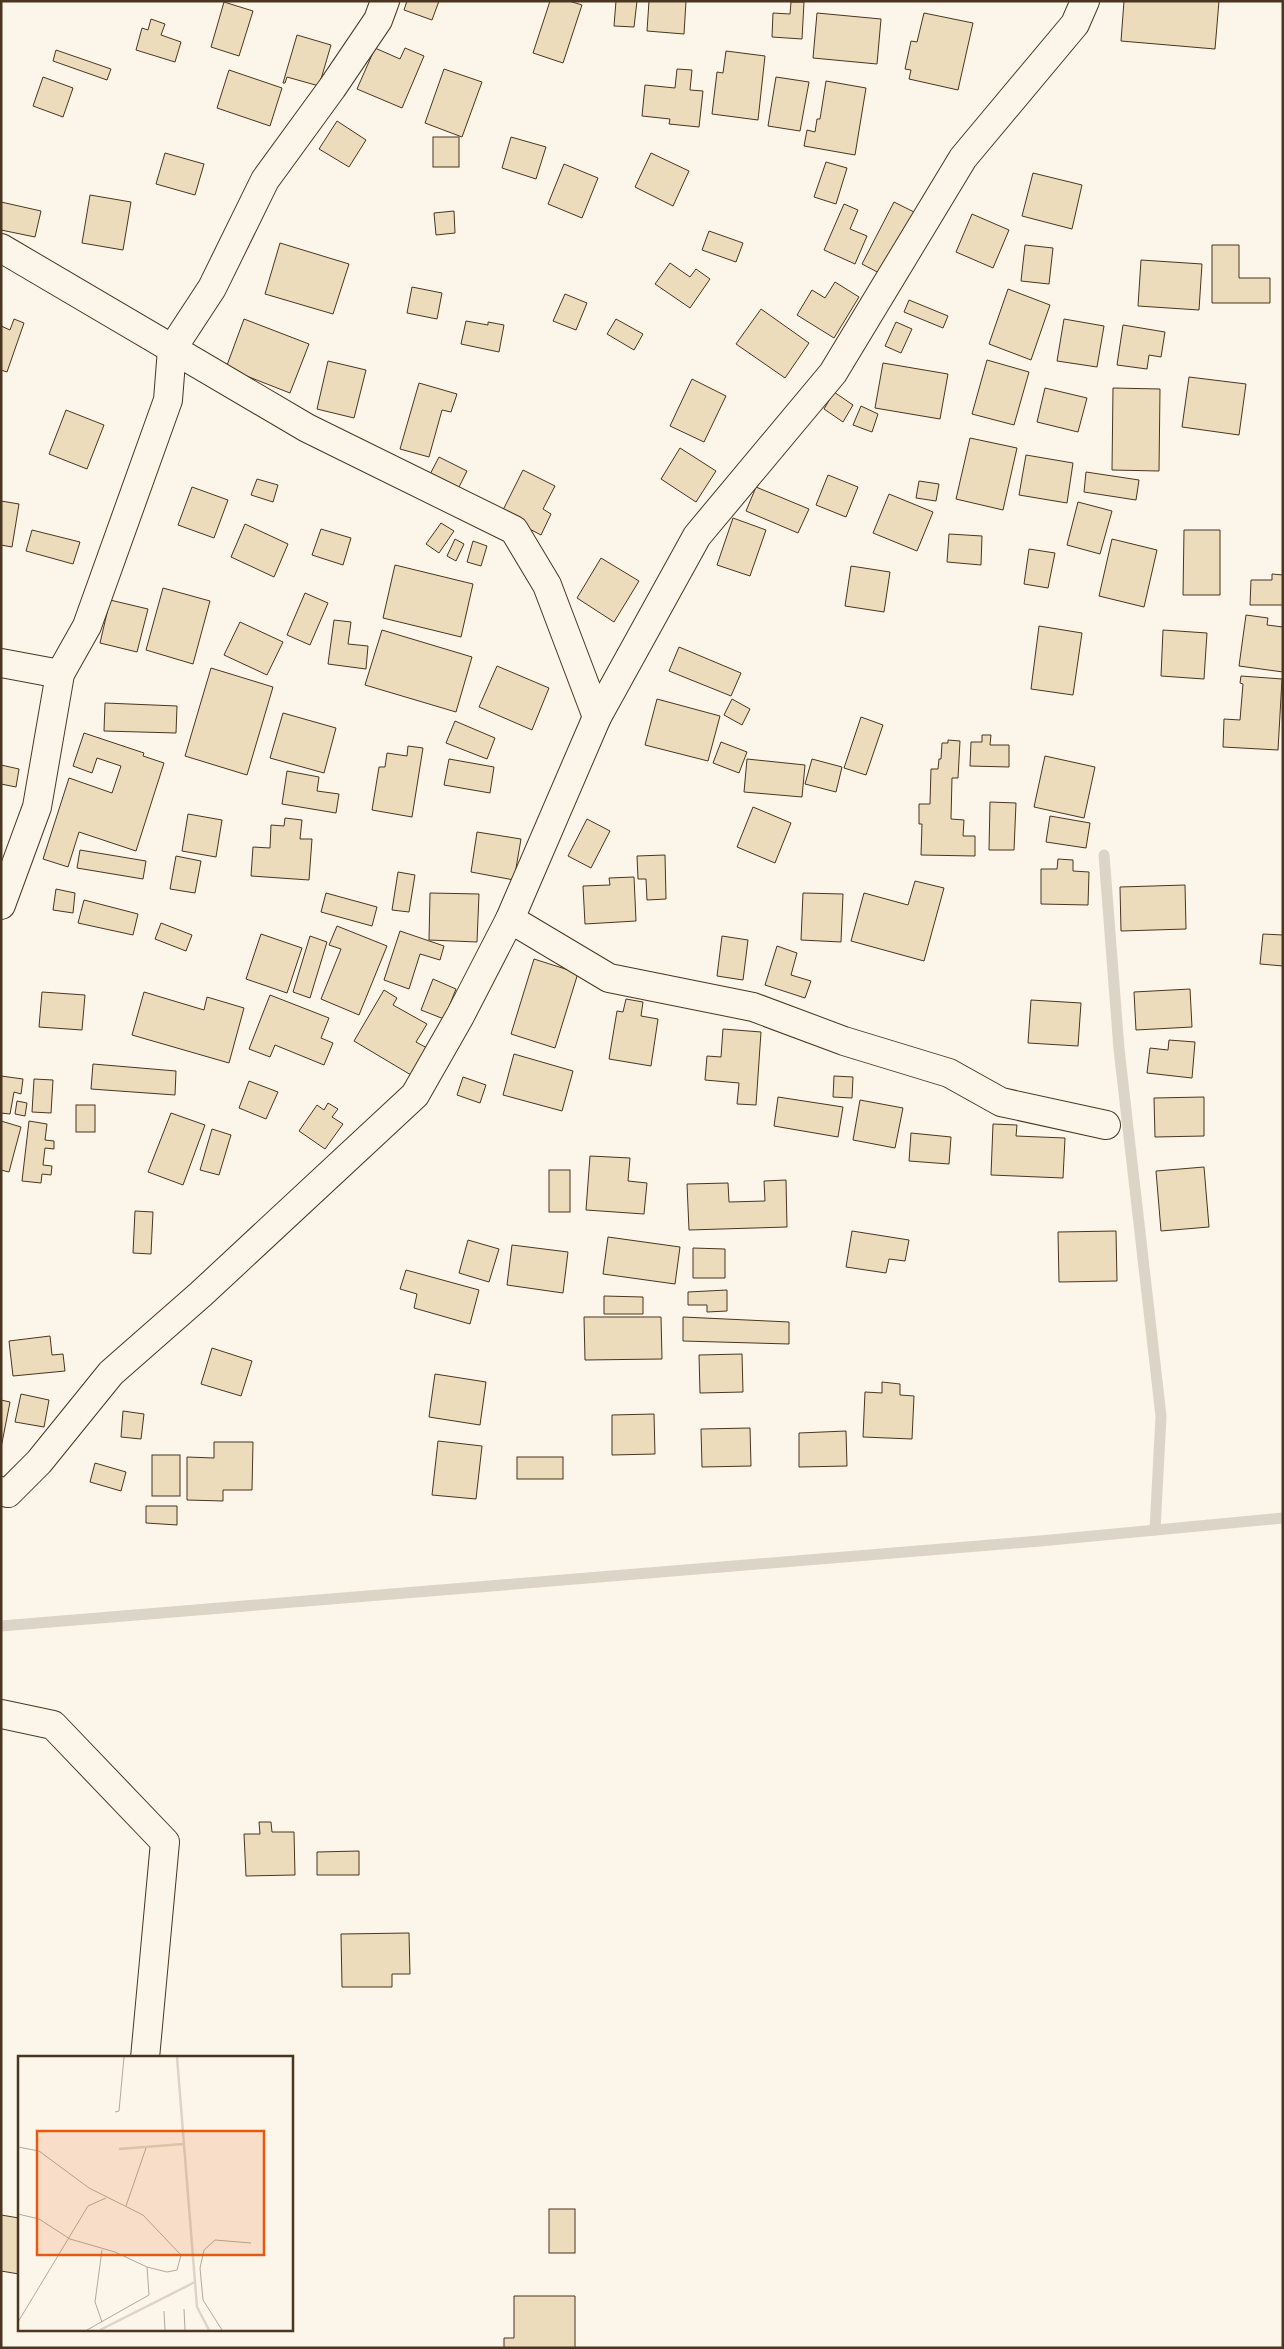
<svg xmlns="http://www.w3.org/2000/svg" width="1284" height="2349" font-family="'Archivo Narrow',sans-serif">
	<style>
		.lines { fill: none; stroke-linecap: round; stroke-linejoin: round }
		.stream { stroke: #dcd4c6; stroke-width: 11 }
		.building { fill: #ecdcbc; stroke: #4a3520 }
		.street-casing { stroke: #4a3520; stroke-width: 30 }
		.street { stroke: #fbf6e9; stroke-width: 28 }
		.inset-river { fill: none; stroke: #dcd4c6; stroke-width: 2.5 }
		.inset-road { fill: none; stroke: #b4a999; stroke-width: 1 }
		.view { fill: #e8590c; fill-opacity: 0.15; stroke: #e8590c; stroke-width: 2.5 }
		.inset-edge { fill: none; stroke: #4a3520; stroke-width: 2.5 }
	</style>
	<rect width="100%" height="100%" fill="#fbf6e9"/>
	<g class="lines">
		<g class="stream">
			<path d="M1104 855 1119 1049 1161 1416 1155 1530"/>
			<path d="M1 1626 1040 1541 1283 1518"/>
		</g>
	</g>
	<g class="building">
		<path d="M407 1H439L432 20 404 10Z"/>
		<path d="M550 1H569L582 5 563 63 533 53Z"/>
		<path d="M616 1H637L634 27 614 26Z"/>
		<path d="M649 1H686L684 34 647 31Z"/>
		<path d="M1124 1H1219L1215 49 1121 41Z"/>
		<path d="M224 2 253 11 239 56 211 47Z"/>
		<path d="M791 2H804L802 39 772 37 773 13 790 14Z"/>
		<path d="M817 13 881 19 877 64 813 58Z"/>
		<path d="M924 13 973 23 958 90 909 79 911 70 905 69 911 41 917 42Z"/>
		<path d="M151 19 165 24 161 35 181 42 175 62 136 50 142 28 148 30Z"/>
		<path d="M297 35 331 45 319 86 287 77 285 83H283Z"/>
		<path d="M375 48 400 59 405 48 424 56 402 108 357 89Z"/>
		<path d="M56 50 111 69 107 80 53 61Z"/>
		<path d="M726 51 765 56 758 120 712 114 717 72 723 73Z"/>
		<path d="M444 69 482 82 462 137 425 123Z"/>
		<path d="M677 69 692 70 690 90 703 91 699 127 669 124 670 119 642 116 645 85 675 88Z"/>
		<path d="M229 70 282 88 270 126 217 108Z"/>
		<path d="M43 77 73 88 63 117 33 106Z"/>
		<path d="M776 77 809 82 800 131 768 126Z"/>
		<path d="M826 81 866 88 855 155 804 146 807 130 815 132 817 119H820Z"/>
		<path d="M337 121 366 140 349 167 319 149Z"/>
		<rect x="433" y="137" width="26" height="30"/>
		<path d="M511 137 546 147 536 179 502 168Z"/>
		<path d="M165 153 204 164 195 195 156 184Z"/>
		<path d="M651 153 689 171 673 206 635 187Z"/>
		<path d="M826 162 847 168 836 204 814 197Z"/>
		<path d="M564 164 598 178 582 218 548 204Z"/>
		<path d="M1033 173 1082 185 1072 229 1022 216Z"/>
		<path d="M90 195 131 202 123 250 82 243Z"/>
		<path d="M1 202 41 211 35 237 1 230Z"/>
		<path d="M894 202 916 213 883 275 862 264Z"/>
		<path d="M844 204 858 210 850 229 867 236 855 264 824 250Z"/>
		<path d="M454 211 455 233 436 235 434 213Z"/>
		<path d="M972 214 1009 230 993 268 956 252Z"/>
		<path d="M709 231 743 243 736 262 702 250Z"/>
		<path d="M280 243 349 264 333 314 265 294Z"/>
		<path d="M1025 245 1053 248 1049 284 1021 281Z"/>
		<path d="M1212 245H1239V278H1270V303H1212Z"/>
		<path d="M1141 260 1202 264 1199 310 1138 306Z"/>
		<path d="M670 263 690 277 696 269 710 279 690 308 655 284Z"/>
		<path d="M835 282 859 297 834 338 797 315 812 290 825 298Z"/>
		<path d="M412 287 442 293 437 319 407 313Z"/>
		<path d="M1008 289 1050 305 1031 360 989 344Z"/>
		<path d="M565 294 587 303 576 330 553 321Z"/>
		<path d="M909 300 948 316 943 328 904 312Z"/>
		<path d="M761 309 809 343 785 378 736 344Z"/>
		<path d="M14 319 24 323 7 372 1 370V326L10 330Z"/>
		<path d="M244 319 309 344 290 393 226 368Z"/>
		<path d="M616 319 643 334 634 350 607 334Z"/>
		<path d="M1064 319 1104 326 1097 367 1057 361Z"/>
		<path d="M466 321 488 325V322L504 325 499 352 461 344Z"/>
		<path d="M896 322 912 329 901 353 885 346Z"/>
		<path d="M1123 325 1165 332 1161 357 1149 355 1147 369 1117 365Z"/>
		<path d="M987 360 1029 372 1014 425 972 414Z"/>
		<path d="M328 361 366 370 354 418 317 409Z"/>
		<path d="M883 363 948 374 940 419 875 408Z"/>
		<path d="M1189 377 1246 384 1239 435 1182 427Z"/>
		<path d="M692 379 726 396 704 442 670 426Z"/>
		<path d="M419 383 457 394 451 412 442 410 429 457 400 449Z"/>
		<path d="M1045 388 1087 398 1078 432 1037 422Z"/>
		<path d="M1113 388 1160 389 1159 471 1112 470Z"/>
		<path d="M834 392 853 405 843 422 824 409Z"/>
		<path d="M861 406 878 414 872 432 853 425Z"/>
		<path d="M66 410 104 425 87 469 49 454Z"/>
		<path d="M970 438 1017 448 1003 510 956 499Z"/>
		<path d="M680 448 716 471 696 502 661 479Z"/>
		<path d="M1026 455 1073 463 1067 503 1019 495Z"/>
		<path d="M439 457 467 471 454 497 426 482Z"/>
		<path d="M523 470 555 486 543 509 551 514 541 535 501 514Z"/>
		<path d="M1086 472 1139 480 1136 500 1084 492Z"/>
		<path d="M828 475 858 487 846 517 816 505Z"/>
		<path d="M257 479 278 485 273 502 251 495Z"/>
		<path d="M919 481 939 484 936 501 916 498Z"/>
		<path d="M192 487 228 500 214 538 178 525Z"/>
		<path d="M756 487 809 509 798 533 746 511Z"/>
		<path d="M889 494 933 512 917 551 873 533Z"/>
		<path d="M1 501 19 504 12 547 1 545Z"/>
		<path d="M1078 502 1112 511 1100 554 1067 545Z"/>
		<path d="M733 518 766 530 750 576 717 565Z"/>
		<path d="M441 523 454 531 439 553 426 544Z"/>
		<path d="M245 524 288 544 274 577 231 557Z"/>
		<path d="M321 529 351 538 343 565 312 555Z"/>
		<path d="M32 530 80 542 73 564 26 551Z"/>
		<path d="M1184 530H1220V595H1183Z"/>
		<path d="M949 534 982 536 981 565 947 562Z"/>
		<path d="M455 539 464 544 456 561 447 556Z"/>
		<path d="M1112 539 1157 550 1144 607 1099 596Z"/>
		<path d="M473 541 487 546 481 566 467 562Z"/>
		<path d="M1029 549 1055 553 1048 588 1024 584Z"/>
		<path d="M601 558 639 581 614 622 577 598Z"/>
		<path d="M395 565 473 584 461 637 383 618Z"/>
		<path d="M851 566 890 572 884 612 845 606Z"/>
		<path d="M1272 574 1283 575V605H1250L1251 580H1272Z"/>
		<path d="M163 588 210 601 193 664 146 650Z"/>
		<path d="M305 593 328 603 310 645 287 635Z"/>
		<path d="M110 600 148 609 137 652 100 643Z"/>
		<path d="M1246 615 1268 618 1267 625 1283 627V672L1239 666Z"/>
		<path d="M334 620 351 622 348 644 368 646 366 669 328 664Z"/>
		<path d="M240 622 283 642 267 675 224 655Z"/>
		<path d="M1039 626 1082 633 1073 695 1031 689Z"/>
		<path d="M382 630 472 657 456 712 365 685Z"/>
		<path d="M1163 630 1207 633 1204 679 1161 676Z"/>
		<path d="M679 647 741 673 731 696 669 671Z"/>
		<path d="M497 666 549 688 532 730 479 707Z"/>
		<path d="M211 668 273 687 247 775 185 756Z"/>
		<path d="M1241 676 1282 679 1278 750 1223 747 1224 719 1240 720 1243 684 1240 683Z"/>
		<path d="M657 699 720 716 708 761 645 745Z"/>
		<path d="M732 699 750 709 742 725 724 715Z"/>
		<path d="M105 703 177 706 176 733 104 731Z"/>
		<path d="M283 713 336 728 324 773 270 758Z"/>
		<path d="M861 717 883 725 866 775 844 768Z"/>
		<path d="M455 721 495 738 487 759 446 743Z"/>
		<path d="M84 733 144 753 143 756 164 763 136 851 79 832 68 867 43 859 69 778 112 793 121 766 97 758 92 773 73 766Z"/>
		<path d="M982 735H991L990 745H1009V767L970 766 971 742H982Z"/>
		<path d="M948 740 960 741 958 778H952L951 819 964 820 963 836H975V856L921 855 922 824H919V804H930L931 769H938L939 759H941L942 743H948Z"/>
		<path d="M721 742 747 752 739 773 713 763Z"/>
		<path d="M408 746 423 748 412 817 372 810 379 767H385L387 753 407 756Z"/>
		<path d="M1045 756 1095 767 1084 818 1034 807Z"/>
		<path d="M449 759 494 767 490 793 444 785Z"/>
		<path d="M747 759 805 765 802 797 744 792Z"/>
		<path d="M812 759 842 767 836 792 805 784Z"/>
		<path d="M1 765 19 769 16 787 1 784Z"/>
		<path d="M287 771 319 777 317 791 339 794 336 813 282 804Z"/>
		<path d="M990 802 1016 803 1014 850H989Z"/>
		<path d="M753 807 791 823 775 863 737 847Z"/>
		<path d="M188 814 222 820 216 857 182 851Z"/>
		<path d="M1050 816 1090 823 1086 848 1046 842Z"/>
		<path d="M285 818 302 820 300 839H312L309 880 251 876 253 847 270 848 271 825 284 826Z"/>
		<path d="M587 819 610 831 591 868 568 856Z"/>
		<path d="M477 832 521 839 514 880 471 872Z"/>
		<path d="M80 850 146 861 143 879 77 868Z"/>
		<path d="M665 855 666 899 647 900 646 879H638L637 856Z"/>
		<path d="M176 856 201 861 195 893 170 889Z"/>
		<path d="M1058 859 1073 860V871L1089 872 1088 905 1041 904V869H1057Z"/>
		<path d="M398 872 415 875 409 912 392 910Z"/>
		<path d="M634 877 636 921 585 924 583 886 610 885 609 878Z"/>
		<path d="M915 881 944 888 924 961 851 941 864 893 908 905Z"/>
		<path d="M1185 885 1186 929 1121 931 1120 887Z"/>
		<path d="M56 889 75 893 73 913 53 910Z"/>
		<path d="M326 893 377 907 372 926 321 912Z"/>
		<path d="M430 893 479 894 477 942 429 940Z"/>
		<path d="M803 893 843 894 841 942 801 940Z"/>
		<path d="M84 900 138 914 133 935 78 923Z"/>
		<path d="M161 923 192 935 186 951 155 939Z"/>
		<path d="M337 926 387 946 359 1015 321 999 341 949 329 945Z"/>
		<path d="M400 931 444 946 440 960 420 954 409 989 384 980Z"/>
		<path d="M261 934 302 948 287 993 246 979Z"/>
		<path d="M1263 934 1283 935V966L1260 964Z"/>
		<path d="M310 936 327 942 310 998 293 992Z"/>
		<path d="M722 936 748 940 743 980 717 976Z"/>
		<path d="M777 946 797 953 791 975 811 981 805 998 765 985Z"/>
		<path d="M534 959 578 973 555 1048 511 1034Z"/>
		<path d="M433 979 456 989 444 1019 421 1010Z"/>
		<path d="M1190 989 1192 1027 1136 1030 1134 992Z"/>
		<path d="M384 990 397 998 393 1005 427 1024 416 1042 427 1048 411 1075 354 1041Z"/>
		<path d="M42 992 85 995 82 1030 39 1027Z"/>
		<path d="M144 992 204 1010 207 997 244 1008 229 1063 132 1035Z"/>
		<path d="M270 995 329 1018 321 1038 333 1043 324 1065 275 1045 270 1057 249 1049Z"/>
		<path d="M626 999 643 1002 641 1016 658 1019 651 1066 609 1059 617 1011 623 1012Z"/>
		<path d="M1031 1000 1081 1003 1078 1046 1028 1043Z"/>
		<path d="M723 1029 761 1032 756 1105 737 1104 739 1083 705 1080 707 1056 721 1057Z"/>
		<path d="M1169 1040 1195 1042 1192 1078 1147 1073 1150 1048 1168 1050Z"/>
		<path d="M514 1054 573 1071 562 1111 503 1095Z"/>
		<path d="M93 1064 176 1071 175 1095 91 1089Z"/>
		<path d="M1 1076 23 1079 21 1094 14 1092 10 1114 1 1113Z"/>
		<path d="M834 1076 853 1077 852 1098 833 1097Z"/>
		<path d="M463 1077 486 1085 480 1103 457 1095Z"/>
		<path d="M34 1079 53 1080 51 1113 32 1112Z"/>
		<path d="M249 1081 278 1092 266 1119 239 1108Z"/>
		<path d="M778 1097 843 1107 838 1137 774 1126Z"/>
		<path d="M1204 1097V1136L1155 1137 1154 1098Z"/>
		<path d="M860 1100 903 1108 895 1148 853 1140Z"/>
		<path d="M17 1101 27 1103 25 1116 15 1114Z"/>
		<path d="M328 1103 338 1109 332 1117 343 1124 325 1149 299 1131 317 1105 324 1110Z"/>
		<rect x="76" y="1105" width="19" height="27"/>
		<path d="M171 1113 205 1125 183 1185 148 1172Z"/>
		<path d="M1 1121 21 1127 9 1172 1 1170Z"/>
		<path d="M29 1121 47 1124 45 1140 54 1141V1149L45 1148 43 1165 52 1166 51 1175 42 1174 41 1183 22 1181Z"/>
		<path d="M993 1124 1017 1125 1016 1136 1065 1138 1063 1178 991 1175Z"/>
		<path d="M212 1129 231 1135 219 1175 200 1170Z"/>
		<path d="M911 1133 951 1137 949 1164 909 1161Z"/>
		<path d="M590 1156 630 1158 628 1181 647 1183 644 1214 586 1210Z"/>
		<path d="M1204 1167 1209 1227 1161 1231 1156 1171Z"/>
		<rect x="549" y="1170" width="21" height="42"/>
		<path d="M786 1180 787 1227 689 1230 687 1184 728 1183 729 1202 765 1201 764 1181Z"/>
		<path d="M135 1211 153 1212 151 1254 133 1253Z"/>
		<path d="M852 1231 909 1240 905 1261 889 1259 886 1273 846 1267Z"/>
		<path d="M1116 1231 1117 1281 1059 1282 1058 1232Z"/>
		<path d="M608 1237 680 1247 675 1284 603 1274Z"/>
		<path d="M468 1240 499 1249 489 1282 459 1273Z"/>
		<path d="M512 1245 568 1252 563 1293 507 1285Z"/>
		<path d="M693 1248 725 1249V1278H693Z"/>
		<path d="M406 1270 479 1290 470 1324 414 1308 417 1294 400 1289Z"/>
		<path d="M727 1290V1311L707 1312V1305H688V1292Z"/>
		<path d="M604 1296 643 1297V1314H604Z"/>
		<path d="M584 1317H661L662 1359 585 1360Z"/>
		<path d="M683 1317 789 1322V1344L683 1341Z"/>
		<path d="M50 1336 52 1355 63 1354 65 1371 13 1376 9 1341Z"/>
		<path d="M212 1348 252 1361 241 1396 201 1384Z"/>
		<path d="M742 1354 743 1392 700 1393 699 1355Z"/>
		<path d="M435 1374 486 1382 480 1425 429 1417Z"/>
		<path d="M882 1382 900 1384V1395L914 1396 912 1439 863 1437 865 1392 882 1393Z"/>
		<path d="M21 1394 49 1400 44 1427 15 1422Z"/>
		<path d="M1 1400 10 1402 1 1448Z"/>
		<path d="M123 1411 144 1414 141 1439 121 1437Z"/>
		<path d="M654 1414 655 1454 612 1455V1415Z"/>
		<path d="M750 1428 751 1466 702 1467 701 1429Z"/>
		<path d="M846 1431 847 1466 799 1467V1433Z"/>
		<path d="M438 1441 482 1446 476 1499 432 1495Z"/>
		<path d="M214 1442H253L252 1490H223V1501L187 1500V1457L214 1458Z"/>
		<rect x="152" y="1455" width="28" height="41"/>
		<rect x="517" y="1457" width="46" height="22"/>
		<path d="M95 1463 126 1472 121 1491 90 1482Z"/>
		<path d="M146 1506H177V1525L146 1523Z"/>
		<path d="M259 1822H271L272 1832H294L295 1875 246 1876 244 1834H260Z"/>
		<path d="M359 1851V1875H317V1852Z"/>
		<path d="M409 1933 410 1974H392V1987H342L341 1934Z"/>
		<rect x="549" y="2209" width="26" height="44"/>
		<path d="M1 2215 19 2218V2274L1 2271Z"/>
		<path d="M514 2296H575V2348H504V2338H514Z"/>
	</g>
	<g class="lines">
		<g class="street-casing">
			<g id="street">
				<path d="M1 248 307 428 514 530 547 585 597 717"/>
				<path d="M1 663 60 674"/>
				<path d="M1 905 37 807 60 674 87 626 168 400 172 349 212 288 265 180 332 88 378 20 385 1"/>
				<path d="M510 919 609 978 753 1007 844 1041 949 1073 1001 1102 1106 1125"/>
				<path d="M1 1491 8 1493 39 1462 111 1373 201 1294 415 1095 460 1016 510 919 597 717 697 536 833 373 963 158 1075 24 1085 1"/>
				<path d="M1 1714 53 1725 165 1842 145 2058"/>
			</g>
		</g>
		<use href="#street" class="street"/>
	</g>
	<g transform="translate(18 2056)">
		<rect width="275" height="275" fill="#fbf6e9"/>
		<path class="inset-river" d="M159 1 179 251 191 274M101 93 165 88M82 274 177 226"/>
		<path class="inset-road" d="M97 56 101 55 106 1M0 91 21 95 71 132 125 159 163 199 159 214 149 216 129 211 97 196 52 183 21 163 0 158M108 150 128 92M84 194 77 246 84 266M166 253 167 274M146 255 147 274M0 266 70 150 88 142M69 274 131 239 129 211M204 274 185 244 182 212 186 194 197 184 233 187"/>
		<path class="view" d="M19 75H246V199H19Z"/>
		<rect width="275" height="275" class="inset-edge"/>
	</g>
	<rect width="1284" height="2349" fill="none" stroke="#4a3520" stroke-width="5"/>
</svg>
